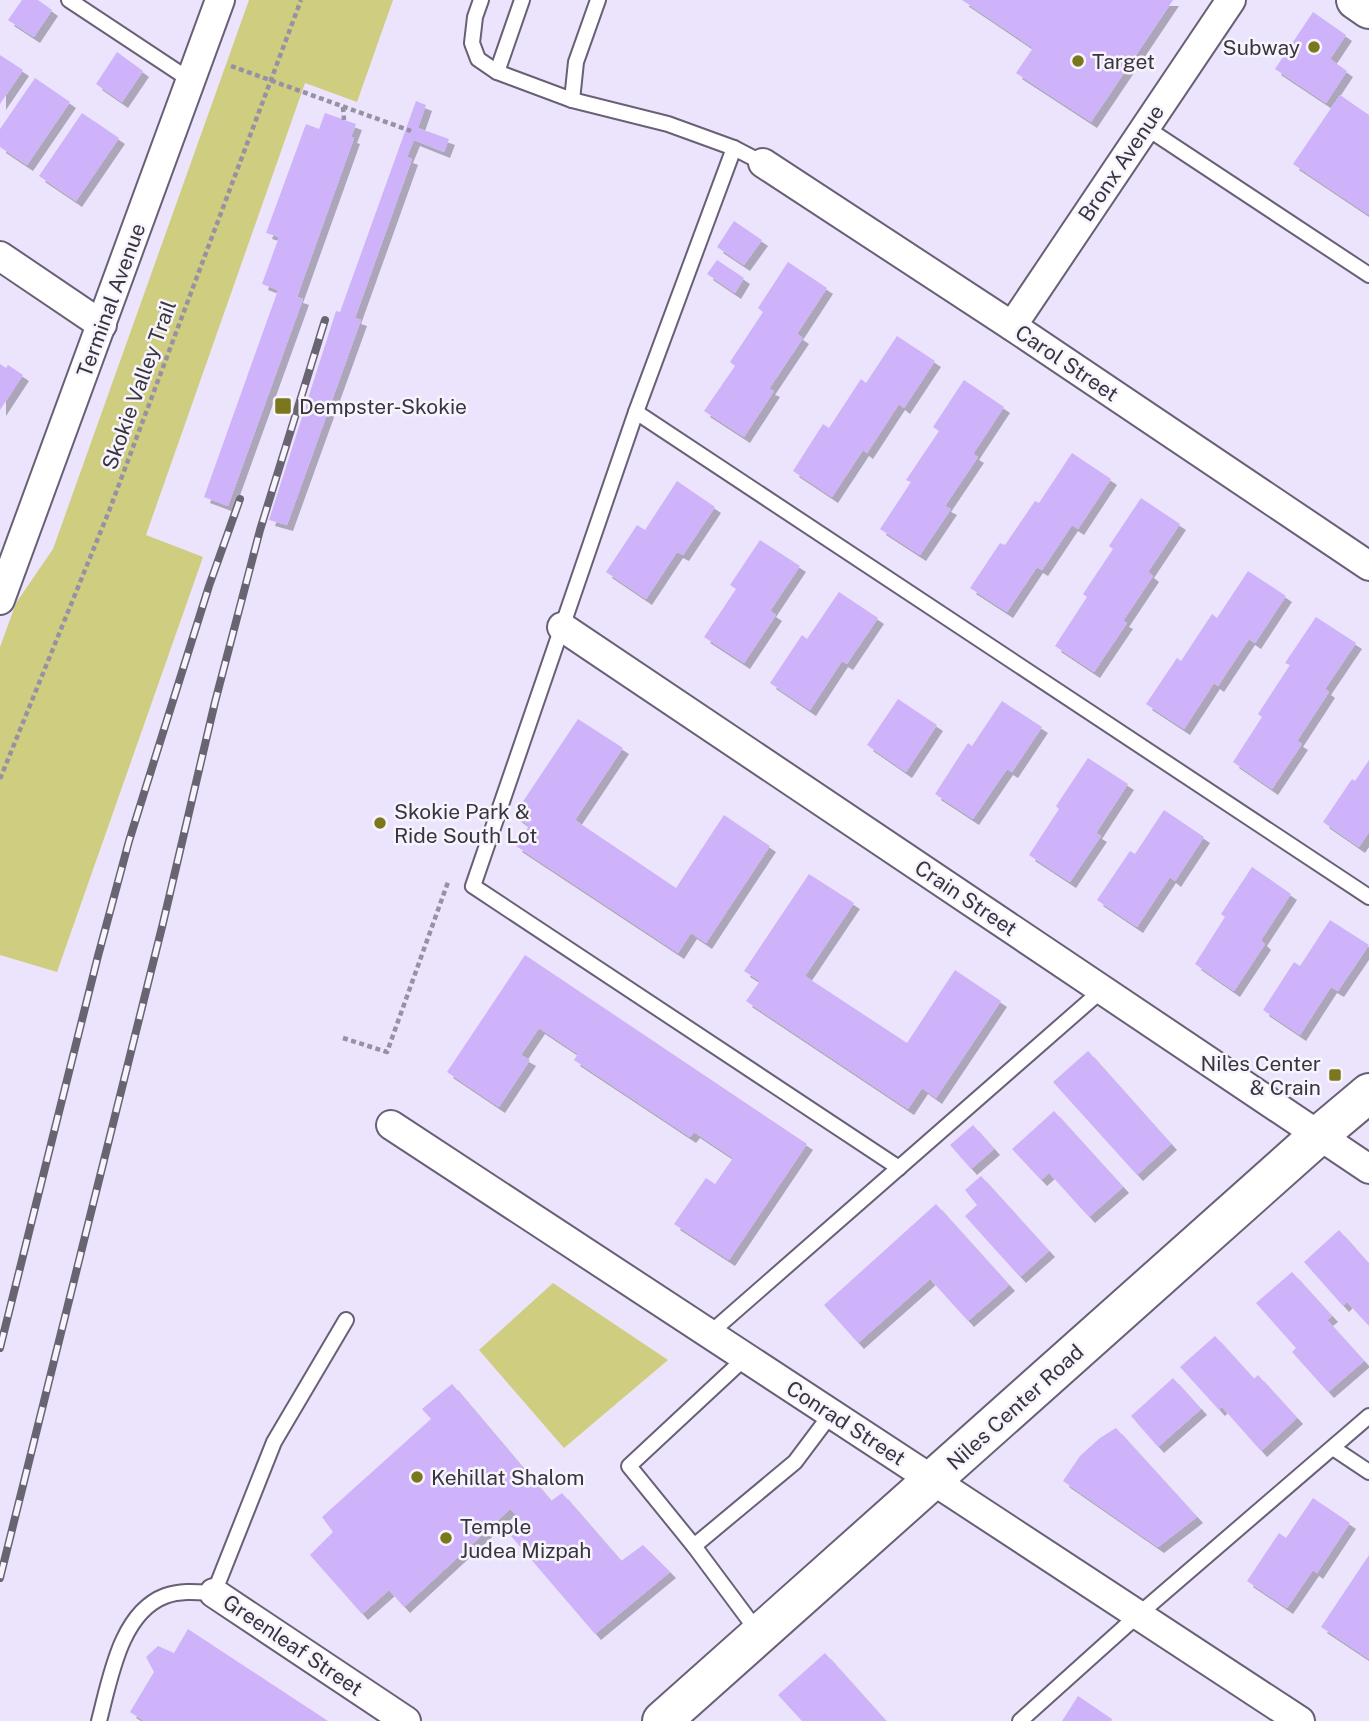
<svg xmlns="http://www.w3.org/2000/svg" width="1369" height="1721" font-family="'Public Sans',sans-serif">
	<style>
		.green { fill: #cfcd7f }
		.building { fill: #ceb3fa; filter: url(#shadow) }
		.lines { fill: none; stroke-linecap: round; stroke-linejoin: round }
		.service-casing { stroke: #696076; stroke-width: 18 }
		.minor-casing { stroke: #696076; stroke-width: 32 }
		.secondary-casing { stroke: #696076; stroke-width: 42 }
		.primary-casing { stroke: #696076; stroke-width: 42 }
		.path { stroke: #9891a4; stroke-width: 4.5; stroke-dasharray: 5 3.5; stroke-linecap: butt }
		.service { stroke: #fff; stroke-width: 14 }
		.minor { stroke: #fff; stroke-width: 28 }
		.secondary { stroke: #fff; stroke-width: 38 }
		.primary { stroke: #fff; stroke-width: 38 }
		.rail-casing { stroke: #696472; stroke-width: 8 }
		.rail { stroke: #f7f4fe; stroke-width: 5; stroke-dasharray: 16; stroke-linecap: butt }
		.poi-dot { fill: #7b771c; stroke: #f7f4fe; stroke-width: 2.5 }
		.labels { text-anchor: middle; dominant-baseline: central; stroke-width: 5; stroke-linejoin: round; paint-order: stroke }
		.poi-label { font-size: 21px; fill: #39353f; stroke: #f7f4fe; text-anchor: start }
		.street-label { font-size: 21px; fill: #39353f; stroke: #f7f4fe }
	</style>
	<defs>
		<filter id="shadow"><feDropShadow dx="6" dy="6" stdDeviation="0" flood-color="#0004"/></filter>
	</defs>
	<rect width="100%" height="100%" fill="#ece3fd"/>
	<g class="green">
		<path d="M249 0H393L357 102 305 83 146 535 203 557 57 972 0 955V647L16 603 53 549Z"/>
		<path d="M553 1283 668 1360 564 1448 479 1350Z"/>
	</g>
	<g class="building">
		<path d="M22 0H38L52 10 34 37 8 20Z"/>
		<path d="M962 0H1173L1091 122 1016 73 1033 48Z"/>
		<path d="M1313 12 1346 35 1330 59 1347 71 1326 103 1275 69Z"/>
		<path d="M117 52 143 71 122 102 96 84Z"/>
		<path d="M0 55 23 70 0 104Z"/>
		<path d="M35 78 70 102 27 165 0 147V129Z"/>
		<path d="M1340 95 1369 115V215L1293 164Z"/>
		<path d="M416 101 426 105 418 128 449 139 444 152 414 140 407 157 412 159 355 318 361 320 287 525 269 520 336 311 340 312Z"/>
		<path d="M82 113 119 138 76 201 39 176Z"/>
		<path d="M325 113 356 124 351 137 354 138 297 297 303 299 228 506 204 497 278 290 262 284 279 237 266 233 306 124 319 129Z"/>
		<path d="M734 221 762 240 744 265 717 247Z"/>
		<path d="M717 260 744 278 735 293 707 274Z"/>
		<path d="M788 262 827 288 797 334 803 338 769 389 774 391 744 437 704 411 735 366 730 362 763 312 758 308Z"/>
		<path d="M897 336 935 361 904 408 899 404 867 453 863 450 832 497 793 471 823 424 829 428 861 379 866 383Z"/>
		<path d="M0 364 6 368 8 365 23 375 0 410Z"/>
		<path d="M964 380 1004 407 973 454 978 457 945 506 951 509 920 555 880 529 911 482 906 480 939 431 933 427Z"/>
		<path d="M1072 453 1111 479 1078 529 1072 525 1042 570 1037 567 1007 612 970 588 1000 543 1005 545 1035 501 1039 503Z"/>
		<path d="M677 481 715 507 683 555 677 552 646 599 606 572 637 525 645 530Z"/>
		<path d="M1141 498 1180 524 1148 572 1153 576 1123 621 1127 623 1094 672 1055 646 1087 597 1083 594 1113 549 1109 546Z"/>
		<path d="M760 540 800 566 770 611 776 615 744 663 704 637 736 589 730 585Z"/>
		<path d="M1248 571 1286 596 1255 643 1249 639 1218 686 1214 683 1184 729 1146 704 1177 658 1181 661 1212 614 1217 618Z"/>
		<path d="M839 592 878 618 847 664 842 661 810 710 770 683 802 635 807 639Z"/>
		<path d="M1316 617 1356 643 1325 689 1329 692 1297 741 1302 744 1272 789 1233 762 1262 717 1258 714 1290 665 1285 663Z"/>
		<path d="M898 699 937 725 906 772 867 745Z"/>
		<path d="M1002 701 1042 727 1012 772 1007 769 973 819 935 794 968 743 972 746Z"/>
		<path d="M578 719 623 748 575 820 676 888 724 815 770 846 706 943 691 933 678 953 516 846 529 826 514 815Z"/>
		<path d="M1088 758 1128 784 1096 833 1101 836 1070 882 1029 855 1059 809 1056 806Z"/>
		<path d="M1369 760V832L1359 847 1323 822 1352 779 1355 781Z"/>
		<path d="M1164 810 1204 837 1175 881 1170 877 1137 927 1097 900 1130 851 1135 854Z"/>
		<path d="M1252 867 1291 894 1261 940 1265 944 1234 991 1195 964 1225 917 1221 914Z"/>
		<path d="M809 874 854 903 805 976 907 1043 955 970 1001 1001 936 1098 922 1088 908 1109 746 1001 760 981 744 971Z"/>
		<path d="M1330 920 1369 945 1338 991 1331 987 1300 1035 1263 1010 1294 962 1300 966Z"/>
		<path d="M525 955 807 1144 729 1260 674 1224 706 1178 715 1184 733 1158 694 1132 690 1137 574 1060 578 1054 539 1028 521 1055 530 1060 499 1107 447 1072Z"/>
		<path d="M1088 1051 1171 1144 1137 1175 1053 1082Z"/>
		<path d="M1054 1111 1123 1187 1089 1217 1049 1173 1041 1180 1012 1149Z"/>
		<path d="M973 1125 994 1149 971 1169 950 1145Z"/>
		<path d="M981 1176 1049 1251 1020 1277 965 1216 977 1205 965 1190Z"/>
		<path d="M936 1204 1009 1285 968 1321 930 1279 858 1343 824 1305Z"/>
		<path d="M1339 1230 1369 1264V1326L1347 1302 1343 1306 1304 1262Z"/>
		<path d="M1292 1272 1332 1316 1327 1320 1364 1361 1328 1392 1292 1352 1296 1348 1256 1303Z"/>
		<path d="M1215 1336 1254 1379 1258 1375 1297 1418 1261 1451 1222 1407 1219 1410 1180 1367Z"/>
		<path d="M1173 1378 1201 1409 1158 1447 1131 1416Z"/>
		<path d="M452 1384 551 1501 562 1493 621 1561 643 1545 670 1572 595 1634 511 1536 526 1525 510 1509 404 1607 389 1590 362 1614 310 1555 333 1532 322 1517 431 1419 422 1409Z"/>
		<path d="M1116 1428 1197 1517 1158 1547 1063 1481 1080 1456 1100 1438Z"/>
		<path d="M1313 1498 1350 1523 1317 1573 1313 1570 1287 1608 1247 1581 1279 1533 1286 1538Z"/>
		<path d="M1369 1555V1659L1321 1627Z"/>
		<path d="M188 1629 328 1721H144L130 1712 154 1672 146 1657 158 1646 174 1653Z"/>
		<path d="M825 1653 886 1721H802L778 1695Z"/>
		<path d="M1078 1696 1112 1719 1111 1721H1062Z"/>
	</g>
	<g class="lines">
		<g class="service-casing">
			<g id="service">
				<path d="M69 0 190 80"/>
				<path d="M481 0 475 17 472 43 478 59 497 72 572 100 668 124 734 148 763 163"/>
				<path d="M497 72 522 0"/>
				<path d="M572 100 576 62 598 0"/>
				<path d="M1145 127 1369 275"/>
				<path d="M734 148 636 412 473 886 899 1168"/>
				<path d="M636 412 1369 897"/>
				<path d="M709 1334 1102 990"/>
				<path d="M745 1358 629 1466 694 1546 758 1632"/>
				<path d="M1333 1448 1369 1472"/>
				<path d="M694 1546 795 1462 831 1414"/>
				<path d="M99 1721C110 1680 120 1613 165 1596 181 1590 198 1592 214 1593L274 1442 346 1320"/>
				<path d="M1020 1721 1138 1615 1369 1416"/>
			</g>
		</g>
		<g class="minor-casing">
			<g id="minor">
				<path d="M763 163 1012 326 1369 566"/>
				<path d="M0 256 102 325"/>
				<path d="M1012 326 1231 0"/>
				<path d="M0 600 220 0"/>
				<path d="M562 627 1369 1169"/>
				<path d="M391 1125 1300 1721"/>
				<path d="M214 1593 406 1721"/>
			</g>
		</g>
		<g class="secondary-casing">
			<path id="secondary" d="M662 1721 1319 1135 1369 1093"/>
		</g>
		<g class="primary-casing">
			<path id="primary" d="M1356 0 1369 9"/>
		</g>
		<g class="path">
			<path d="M231 66 411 131"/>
			<path d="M343 107 344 120"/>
			<path d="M0 779 109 511 301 0"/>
			<path d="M343 1038 387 1052 448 882"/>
		</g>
		<use href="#service" class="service"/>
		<use href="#minor" class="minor"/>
		<use href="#secondary" class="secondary"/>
		<use href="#primary" class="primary"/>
		<g class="rail-casing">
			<g id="rail">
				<path d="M0 1348 98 956 129 841 209 586 240 499"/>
				<path d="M0 1578 163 923 215 702 260 530 325 320"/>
			</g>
		</g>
		<use href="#rail" class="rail"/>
	</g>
	<g class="poi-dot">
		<circle cx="1314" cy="47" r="7"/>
		<circle cx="1078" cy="61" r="7"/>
		<rect x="274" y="397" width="18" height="18" rx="3.5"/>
		<circle cx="380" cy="823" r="7"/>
		<rect x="1328" y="1068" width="14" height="14" rx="3.5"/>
		<circle cx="417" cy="1477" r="7"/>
		<circle cx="446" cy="1538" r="7"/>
	</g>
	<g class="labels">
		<g class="poi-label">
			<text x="1300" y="47" text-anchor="end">Subway</text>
			<text x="1092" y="61">Target</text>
			<text x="299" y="406">Dempster-Skokie</text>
			<text x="394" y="811">Skokie Park &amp;<tspan x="394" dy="24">Ride South Lot</tspan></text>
			<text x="1321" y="1063" text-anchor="end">Niles Center<tspan x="1321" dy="24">&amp; Crain</tspan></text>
			<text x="431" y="1477">Kehillat Shalom</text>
			<text x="460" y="1526">Temple<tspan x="460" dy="24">Judea Mizpah</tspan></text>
		</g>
		<g class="street-label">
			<text transform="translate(1121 163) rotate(-56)">Bronx Avenue</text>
			<text transform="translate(111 300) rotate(-70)">Terminal Avenue</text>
			<text transform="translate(1067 363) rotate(34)">Carol Street</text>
			<text transform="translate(139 385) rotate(-70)">Skokie Valley Trail</text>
			<text transform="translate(966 898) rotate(34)">Crain Street</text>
			<text transform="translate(1015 1407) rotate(-42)">Niles Center Road</text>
			<text transform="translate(846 1423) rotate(33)">Conrad Street</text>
			<text transform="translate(293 1645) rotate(34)">Greenleaf Street</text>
		</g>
	</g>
</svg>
